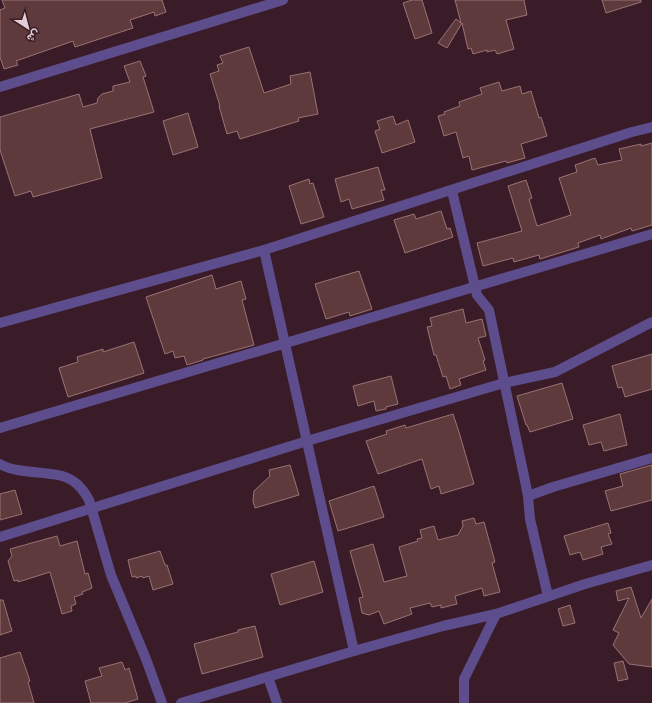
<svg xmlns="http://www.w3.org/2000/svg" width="652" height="703" font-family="'Asap Condensed',Vazirmatn,sans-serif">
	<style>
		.building { fill: #5e3a3d; stroke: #9b7274 }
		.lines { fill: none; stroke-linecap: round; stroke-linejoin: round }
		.street { stroke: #5e4d8c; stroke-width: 10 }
	</style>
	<rect width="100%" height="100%" fill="#3a1c28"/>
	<g class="building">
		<path d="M2 0H162L166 12 155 16 154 12 130 20 133 28 75 47 73 41 16 61 18 65 4 69 0 57V10L5 8Z"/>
		<path d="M412 0H422L432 33 415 39 403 3Z"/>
		<path d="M455 0H524L527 15 506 20 514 49 497 54 495 50 487 52V50L473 54 471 48 468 49 462 23 447 48 438 43 456 19 461 23Z"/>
		<path d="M602 0H641V2L606 13Z"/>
		<path d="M249 47 264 93 291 84 290 76 310 72 318 114 298 118 299 121 240 139 237 131 227 134 219 106H220L210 74 219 71 217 65 223 63 220 56Z"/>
		<path d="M140 61 146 76 143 77 154 112 90 129 102 178 33 197 31 191 15 196 0 150V117L79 94 83 107 97 103 98 98 102 94 113 91V86L130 82 124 66Z"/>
		<path d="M499 82 502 91 520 86 522 94 531 91 539 118 541 117 547 136 521 144 525 158 507 163 506 161 472 170 469 156 463 158 456 132 444 136 438 116 445 114 444 112 460 106 459 102 482 94 480 88Z"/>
		<path d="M188 113 198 147 173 155 163 121Z"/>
		<path d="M393 116 396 125 408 120 415 142 382 153 375 131 380 129 377 121Z"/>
		<path d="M652 143V225L632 231 631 228 601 239 600 235 578 243 579 247 540 259 539 255 514 262 513 258 483 266 477 243 522 231 508 186 526 180 532 198 529 199 537 226 571 215 559 178 577 172 575 165 595 158 598 165 622 160 619 149 641 144V146Z"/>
		<path d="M378 167 385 190H381L384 200 352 209 349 199 341 202 335 179Z"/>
		<path d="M309 179 310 184 313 183 324 217 301 224 289 186Z"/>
		<path d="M441 211 447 229 450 228 453 237 405 253 394 220 414 214 416 219Z"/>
		<path d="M359 271 372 309 350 316 349 312 326 319 315 284Z"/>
		<path d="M212 275 216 289 241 281 246 299 242 300 254 345 203 359V360L187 365 184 356 175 358 173 351 165 354 146 297Z"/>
		<path d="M463 309 466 323 482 319 486 336 478 338 485 360 483 361 486 370 459 379 461 385 450 389 446 376 443 377 436 355H434L427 327 432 326 430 318Z"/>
		<path d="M134 342 144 373 68 397 59 368 78 362 77 357 103 349V352Z"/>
		<path d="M652 354V389L625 397 622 387 618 388 612 366Z"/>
		<path d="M391 376 398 404 386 407V409L376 411 374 401 358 406 353 386Z"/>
		<path d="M562 383 573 419 530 432 527 425H526L517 396Z"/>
		<path d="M453 414 459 432 474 484 441 494 439 486 431 489 422 459 378 474 366 441 387 434 386 431 405 425 406 428Z"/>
		<path d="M620 414 627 445 604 451 601 442 589 445 583 425Z"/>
		<path d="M290 465 299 495 255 508 253 501 254 491 270 476 269 470Z"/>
		<path d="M652 465V500L611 511 605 491 623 486 620 474Z"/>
		<path d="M374 486 384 517 338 531 329 501Z"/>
		<path d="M15 490 22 514 0 520V494Z"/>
		<path d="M474 518 476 524 484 522 495 562 492 563 500 592 484 596 482 588 455 596 457 604 441 608V605L432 607 430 603 410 608 412 614 384 624 379 611 369 615 362 613 359 598 363 597 350 551 373 544 384 582 407 576 399 547 418 541 417 539 422 538 420 530 434 526 438 540 458 535 463 526 462 521Z"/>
		<path d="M608 523 611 533 608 534 612 544 601 547 603 554 583 560 580 552 570 555 564 536Z"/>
		<path d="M57 536 60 546 77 541 85 574 88 573 92 588 82 592 83 594 74 597 76 604 71 606 72 611 62 614 50 572 18 582V580L14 581 8 561 12 556 10 549Z"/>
		<path d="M160 551 165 565H167L173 584 153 590 149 576 143 578 142 576 136 578V576L132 577 128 560Z"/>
		<path d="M314 561 323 592 280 605 271 574Z"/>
		<path d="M631 587 641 618 652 599V667L629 664 613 645 619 633 613 630 629 598 618 601 616 591Z"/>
		<path d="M0 600H3L12 631 0 635Z"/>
		<path d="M570 605 575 623 563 626 558 609Z"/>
		<path d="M255 626 263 657 202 674 194 644 238 632V630Z"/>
		<path d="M20 652 30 681 28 682 34 703H0V658Z"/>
		<path d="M623 661 628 679 618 681 614 663Z"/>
		<path d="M122 662 125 670 129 668 138 699 125 703H91L85 681 102 676 99 668Z"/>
	</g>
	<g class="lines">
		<g class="street">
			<path d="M0 87 283 0"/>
			<path d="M452 191 477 295 489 310 524 476 528 496 530 519 548 596"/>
			<path d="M264 250 354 651"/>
			<path d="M0 323 264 250 632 132 652 127"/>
			<path d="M0 428 652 234"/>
			<path d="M0 464C21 476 56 469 73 481 81 486 85 493 89 500L111 575 146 659 162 703"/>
			<path d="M528 496 553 487 652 458"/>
			<path d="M0 537 307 441 504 383 555 372 652 322"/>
			<path d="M268 677 277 703"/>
			<path d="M181 703 354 651 443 626 496 614 585 584 652 565"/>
			<path d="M464 703V679L496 614"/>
		</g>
	</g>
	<g transform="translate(28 28) rotate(144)" stroke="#3a1c28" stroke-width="3" paint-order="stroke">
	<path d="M0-3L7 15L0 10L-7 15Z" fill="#e3cdd5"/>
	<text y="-6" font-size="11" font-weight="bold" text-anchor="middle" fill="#e3cdd5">ش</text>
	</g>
</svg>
